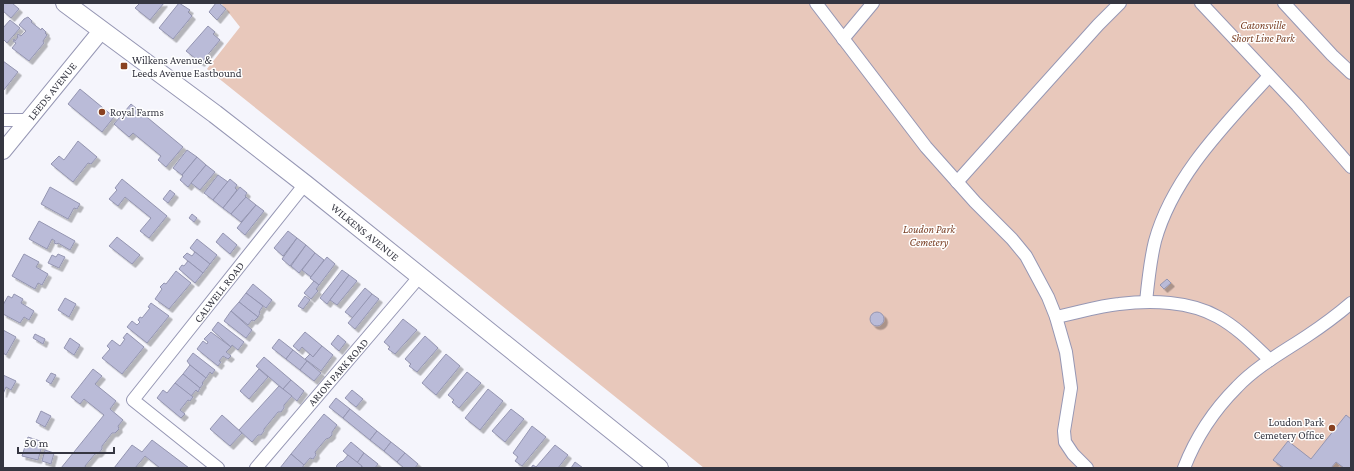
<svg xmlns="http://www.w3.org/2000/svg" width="1354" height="471" font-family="'Crimson Pro',serif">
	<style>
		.green { fill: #e8c8bb }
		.building { fill: #babbd8; stroke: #9495b1; filter: url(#shadow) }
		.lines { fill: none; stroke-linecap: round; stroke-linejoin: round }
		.minor-casing { stroke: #9697b4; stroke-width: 14 }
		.tertiary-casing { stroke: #9697b4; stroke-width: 18 }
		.secondary-casing { stroke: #9697b4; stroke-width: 20 }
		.minor { stroke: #fff; stroke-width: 12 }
		.tertiary { stroke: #fff; stroke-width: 16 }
		.secondary { stroke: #fff; stroke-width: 18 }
		.poi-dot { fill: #894120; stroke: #fff; stroke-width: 1.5 }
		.labels { text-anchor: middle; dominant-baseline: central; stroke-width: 3; stroke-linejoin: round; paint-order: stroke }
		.park-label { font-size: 11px; font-style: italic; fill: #7a3f24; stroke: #fff }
		.poi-label { font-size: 11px; fill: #353641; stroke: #fff; text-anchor: start }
		.street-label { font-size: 11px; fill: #353641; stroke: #fff }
	</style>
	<defs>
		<filter id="shadow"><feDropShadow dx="3.5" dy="3.5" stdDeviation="0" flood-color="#0004"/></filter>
	</defs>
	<rect width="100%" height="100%" fill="#f5f5fc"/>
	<path class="green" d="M221 3H1351V468H704L207 69 240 27Z"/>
	<g class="building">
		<path d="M3 3H12L19 9 11 18 3 11Z"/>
		<path d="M140 3H164L150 20 135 8Z"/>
		<path d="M179 3 190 10 188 12 192 16 173 39 159 28Z"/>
		<path d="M216 3H219L226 9 217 20 209 12Z"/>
		<path d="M28 17 32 21 31 22 41 30 42 28 46 32 45 33 47 35 43 41 44 43 29 61 12 48 16 43 13 41 14 39 15 41 18 37 17 36 18 34 21 36 26 31 19 25 24 19Z"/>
		<path d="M10 20 20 28 7 43 3 39V28Z"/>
		<path d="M208 26 215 32 213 34 220 40 201 63 186 51Z"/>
		<path d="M3 61 18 72 3 91Z"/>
		<path d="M80 89 114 117 102 132 68 104Z"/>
		<path d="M131 104 183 147 166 167 158 160 161 156 133 133 129 137 114 124Z"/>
		<path d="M78 141 97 157 91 164 88 163 73 182 51 164 59 156 64 160Z"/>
		<path d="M187 150 197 157 182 175 173 168Z"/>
		<path d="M197 157 206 165 188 187 180 180 183 176 182 175Z"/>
		<path d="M206 165 215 172 200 190 191 183Z"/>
		<path d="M218 175 228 182 213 200 204 193Z"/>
		<path d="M122 179 167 216 149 238 140 231 151 218 125 197 118 206 109 199 117 190 115 188Z"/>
		<path d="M230 179 237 185 235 188 237 190 223 208 213 200Z"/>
		<path d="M50 187 80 204 77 209 74 208 68 219 41 204Z"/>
		<path d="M240 187 247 193 245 196 246 197 231 214 223 208Z"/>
		<path d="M170 190 175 194 168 203 163 199Z"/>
		<path d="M246 197 256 205 241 222 231 214Z"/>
		<path d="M256 205 264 211 245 235 237 228Z"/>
		<path d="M192 214 197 218 194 222 189 218Z"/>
		<path d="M39 221 75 241 70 250 58 243 57 244 54 243 55 241 52 239 47 249 29 239Z"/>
		<path d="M288 231 297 238 283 256 274 248Z"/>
		<path d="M223 233 237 245 230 254 216 242Z"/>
		<path d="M117 237 140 255 132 264 109 246Z"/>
		<path d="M297 238 306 245 290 266 282 259Z"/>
		<path d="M197 239 217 255 210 264 190 248Z"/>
		<path d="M306 245 315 253 299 273 291 266Z"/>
		<path d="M195 252 210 264 203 273 183 257 187 253 192 256Z"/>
		<path d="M315 253 324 260 311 277 302 270Z"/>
		<path d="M24 254 39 262 36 267 48 274 42 285 38 283 35 289 12 276Z"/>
		<path d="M58 254 65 257 59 268 48 263 52 255 56 257Z"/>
		<path d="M327 257 335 264 319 285 310 278Z"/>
		<path d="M188 261 203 273 195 283 179 269 182 265 184 266Z"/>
		<path d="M342 270 349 275 327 304 320 298Z"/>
		<path d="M176 271 191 283 169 309 155 299 162 289 160 287 164 283 166 284Z"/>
		<path d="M349 275 357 281 337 305 330 300Z"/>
		<path d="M1167 279 1171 283 1164 289 1160 285Z"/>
		<path d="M314 281 319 285 316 289 318 291 311 299 304 293Z"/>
		<path d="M253 284 272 300 266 308 246 293Z"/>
		<path d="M365 288 372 294 353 318 345 312Z"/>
		<path d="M246 293 263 306 259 312 260 313 258 317 239 302Z"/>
		<path d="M14 294 23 299 21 303 34 311 29 320 24 317 20 323 3 314V305L8 296 12 298Z"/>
		<path d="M372 294 379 299 355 329 348 323Z"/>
		<path d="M305 296 310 300 303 309 298 306Z"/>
		<path d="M65 298 76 304 69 317 58 310Z"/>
		<path d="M239 302 258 317 254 321 252 320 248 325 231 311Z"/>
		<path d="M151 303 169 316 147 343 127 327 132 321 137 325 140 322 138 320 140 317 142 318 150 308 148 307Z"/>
		<path d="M231 311 252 330 246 338 224 321Z"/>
		<circle cx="877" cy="319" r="7"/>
		<path d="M403 319 417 330 395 354 388 349 390 347 384 342Z"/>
		<path d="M218 322 244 342 238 350 232 345 231 347 212 330Z"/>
		<path d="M3 330 16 337 6 355 3 353Z"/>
		<path d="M211 332 231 347 226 352 231 356 228 359 223 356 219 361 221 362 218 366 197 349 203 341 207 344 208 342 204 339Z"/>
		<path d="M305 332 322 346 313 357 302 347 299 351 293 346Z"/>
		<path d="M127 333 144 347 122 374 102 358 110 349 107 346 112 340 120 346 125 339 123 338Z"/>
		<path d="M35 334 45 339 43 344 33 338Z"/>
		<path d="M338 335 346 342 339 351 331 344Z"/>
		<path d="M425 336 438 348 417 372 409 366 411 364 405 359Z"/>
		<path d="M70 338 80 345 74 355 64 348Z"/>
		<path d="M279 339 293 350 286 359 272 348Z"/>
		<path d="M322 346 333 355 321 371 305 359 310 354 313 357Z"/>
		<path d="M293 350 307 361 300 370 286 359Z"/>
		<path d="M193 353 215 370 212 374 210 372 206 378 190 365 187 361Z"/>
		<path d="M446 354 460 366 436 395 422 383Z"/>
		<path d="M264 357 291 380 283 389 256 366Z"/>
		<path d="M307 361 321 373 314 381 300 370Z"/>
		<path d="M190 365 206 378 202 383 203 384 200 388 183 374Z"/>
		<path d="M93 369 102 376 95 384 116 401 110 409 123 420 118 426 119 429 115 433H112L102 446V449L99 453 95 454 85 466 86 468H61L104 415 84 399 80 404 71 397Z"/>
		<path d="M259 369 268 377 249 399 240 391Z"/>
		<path d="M467 372 481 383 459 408 452 402 454 400 448 395Z"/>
		<path d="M51 373 56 375 51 384 46 381Z"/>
		<path d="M183 374 200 388 198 392 196 390 191 396 175 383Z"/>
		<path d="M3 375 16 381 11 390 6 387 3 394Z"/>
		<path d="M291 380 304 391 297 401 283 389Z"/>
		<path d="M175 383 193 397 190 401 188 400 180 410 185 414 181 418 157 398 163 390 167 393Z"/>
		<path d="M279 386 292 396 284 405V408L281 412H278L264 429V431L261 435H258L252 442 239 430Z"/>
		<path d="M488 389 503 401 480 430 465 418Z"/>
		<path d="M352 390 363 399 356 407 345 398Z"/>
		<path d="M336 398 350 409 343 418 329 407Z"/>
		<path d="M350 409 377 431 370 440 343 418Z"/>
		<path d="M511 409 524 419 505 442 492 431Z"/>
		<path d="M41 411 51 416 45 427 36 422Z"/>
		<path d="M324 414 337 425 332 432V435L329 438 326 439 315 452 316 455 313 459 310 458 304 465 291 454Z"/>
		<path d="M222 415 242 433 230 446 210 429Z"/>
		<path d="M1346 415 1351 419V468H1344L1336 462 1331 468H1284L1273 460 1288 441 1311 459Z"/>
		<path d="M532 426 546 437 522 466 515 461 518 457 513 453Z"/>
		<path d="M377 431 391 442 384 451 370 440Z"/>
		<path d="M28 437 43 442 38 460 22 456Z"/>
		<path d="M152 440 189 468H160L145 456 135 468H114L132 445 142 452Z"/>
		<path d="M351 442 364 453 357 463 343 451Z"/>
		<path d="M391 442 405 453 397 462 384 451Z"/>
		<path d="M555 445 568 455 558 468H531L533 465 536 467Z"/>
		<path d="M45 450 54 453 51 464 42 461Z"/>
		<path d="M364 453 378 464 375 468H364L357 463Z"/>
		<path d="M405 453 418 464 415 468H404L397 462Z"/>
		<path d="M291 454 304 465 302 468H280Z"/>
		<path d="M348 455 362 466 360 468H336L337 465 340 462 343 461Z"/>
		<path d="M575 462 583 468H571Z"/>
	</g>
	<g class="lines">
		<g class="minor-casing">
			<g id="minor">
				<path d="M816 3 926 147 975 202 1012 239 1026 256 1048 297 1056 317 1066 352 1071 388 1064 431 1065 442 1073 454 1087 468"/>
				<path d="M1201 3 1297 105 1351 167"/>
				<path d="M1284 3 1332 55 1351 73"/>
				<path d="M843 39 873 3"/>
				<path d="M3 120H28"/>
				<path d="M957 182 1098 25 1120 3"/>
				<path d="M1146 302C1148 282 1150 261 1155 241 1173 176 1225 125 1269 76"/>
				<path d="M1056 317C1077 313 1098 306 1119 304 1151 300 1190 301 1218 317 1238 328 1254 345 1270 360"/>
				<path d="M218 468 133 400 305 184"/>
				<path d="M256 468 420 276"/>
				<path d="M1184 468C1196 437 1214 410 1237 387 1257 366 1283 352 1307 336 1322 326 1337 315 1351 303"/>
			</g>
		</g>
		<g class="tertiary-casing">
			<path id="tertiary" d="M3 151 101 31"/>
		</g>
		<g class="secondary-casing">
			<path id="secondary" d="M65 3 215 114 305 184 659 468"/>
		</g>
		<use href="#minor" class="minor"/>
		<use href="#tertiary" class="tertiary"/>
		<use href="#secondary" class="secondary"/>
	</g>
	<g class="poi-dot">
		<rect x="120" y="62" width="8" height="8" rx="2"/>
		<circle cx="102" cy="112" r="4"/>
		<circle cx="1332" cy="428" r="4"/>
	</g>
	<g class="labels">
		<g class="park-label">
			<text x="1263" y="25">Catonsville<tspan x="1263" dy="13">Short Line Park</tspan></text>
			<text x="929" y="229">Loudon Park<tspan x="929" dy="13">Cemetery</tspan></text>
		</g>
		<g class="poi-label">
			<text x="132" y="60">Wilkens Avenue &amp;<tspan x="132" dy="13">Leeds Avenue Eastbound</tspan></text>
			<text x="110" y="112">Royal Farms</text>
			<text x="1324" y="422" text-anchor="end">Loudon Park<tspan x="1324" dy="13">Cemetery Office</tspan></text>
		</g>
		<g class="street-label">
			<text transform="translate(52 91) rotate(-51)">LEEDS AVENUE</text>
			<text transform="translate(365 232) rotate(39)">WILKENS AVENUE</text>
			<text transform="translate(219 292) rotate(-52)">CALWELL ROAD</text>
			<text transform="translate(338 372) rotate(-49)">ARION PARK ROAD</text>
		</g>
	</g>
	<rect width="1354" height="471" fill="none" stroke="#353641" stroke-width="8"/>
	<path d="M18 447v6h96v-6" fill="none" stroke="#353641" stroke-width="2"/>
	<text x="24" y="447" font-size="12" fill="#353641" stroke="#ffffff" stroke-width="3" paint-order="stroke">50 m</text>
</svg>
